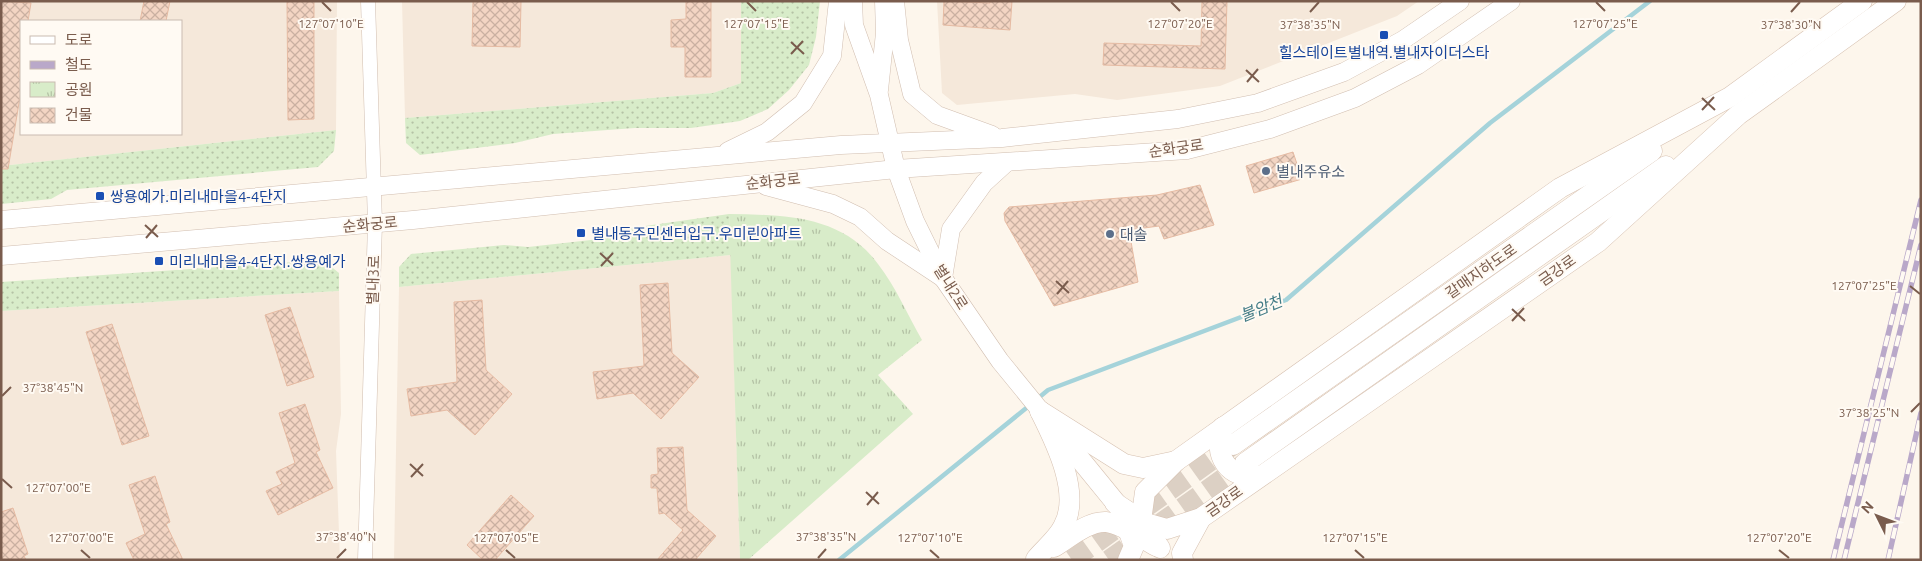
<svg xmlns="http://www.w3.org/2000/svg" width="1922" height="561" font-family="Ubuntu,'Noto Sans KR',sans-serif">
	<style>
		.residential { fill: #f5e8da; fill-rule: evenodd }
		.grass { fill: url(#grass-dots) }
		.park { fill: url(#park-tufts) }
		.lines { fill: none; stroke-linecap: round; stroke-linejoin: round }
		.stream { stroke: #a5d3da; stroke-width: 4.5 }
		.building { fill: url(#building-cross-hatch); stroke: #e6bba3 }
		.secondary-tunnel { stroke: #dcd0c4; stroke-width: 20; stroke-dasharray: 20 10; stroke-linecap: butt }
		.minor-casing { stroke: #d1beb0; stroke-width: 15 }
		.tertiary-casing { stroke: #d1beb0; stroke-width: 19 }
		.secondary-casing { stroke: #d6c0b0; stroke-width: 21 }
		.minor { stroke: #fff; stroke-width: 14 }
		.tertiary { stroke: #fff; stroke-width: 18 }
		.secondary { stroke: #fff; stroke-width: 20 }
		.rail-casing { stroke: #b9a8c9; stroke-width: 5.5 }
		.rail { stroke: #fffaf3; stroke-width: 4; stroke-dasharray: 11; stroke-linecap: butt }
		.ticks { fill: none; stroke: #7a5c4d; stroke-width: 2 }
		.transit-dot { fill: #1a4fb4; stroke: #fffaf3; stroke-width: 2 }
		.service-dot { fill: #5c6f8a; stroke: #fffaf3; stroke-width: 2 }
		.labels { text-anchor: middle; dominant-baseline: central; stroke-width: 4; stroke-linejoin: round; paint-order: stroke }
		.transit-label { font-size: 15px; fill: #164399; stroke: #fffaf3; text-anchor: start }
		.street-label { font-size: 15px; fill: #7a5c4d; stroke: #fffaf3 }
		.service-label { font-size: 15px; fill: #4e5e75; stroke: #fffaf3; text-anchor: start }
		.water-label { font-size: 16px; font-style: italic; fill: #437c86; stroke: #fffaf3 }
		.ticks-label { font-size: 12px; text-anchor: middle; fill: #7a5c4d; stroke: #fffaf3; stroke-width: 4; stroke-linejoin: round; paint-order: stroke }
	</style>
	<defs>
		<pattern id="grass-dots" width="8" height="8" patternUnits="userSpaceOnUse" patternTransform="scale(1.25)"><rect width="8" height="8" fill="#d8ecc9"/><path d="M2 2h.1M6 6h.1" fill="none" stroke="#b4c2a5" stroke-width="1.8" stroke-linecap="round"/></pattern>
		<pattern id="park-tufts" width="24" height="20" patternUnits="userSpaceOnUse" patternTransform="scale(1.25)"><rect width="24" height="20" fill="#d8ecc9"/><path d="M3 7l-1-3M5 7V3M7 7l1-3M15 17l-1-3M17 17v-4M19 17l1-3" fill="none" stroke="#b4c2a5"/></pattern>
		<pattern id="building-cross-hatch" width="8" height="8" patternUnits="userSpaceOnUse" patternTransform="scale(1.25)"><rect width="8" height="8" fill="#f3d5c3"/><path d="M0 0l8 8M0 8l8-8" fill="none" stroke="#cab0a1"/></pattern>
	</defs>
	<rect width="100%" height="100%" fill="#fdf6ec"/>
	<g class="residential">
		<path d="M1 1H337L336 130 1 166ZM21 21H181V134H21Z"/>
		<path d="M402 1H741V83L713 93 405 118Z"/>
		<path d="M937 1H1419L1397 16 1220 86 1117 100 1075 94 957 105 942 93Z"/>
		<path d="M731 255 740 560H394L399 287Z"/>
		<path d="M339 291 341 414 336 451 340 560H1V311Z"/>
	</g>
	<g class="grass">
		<path d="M741 1H820L816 37 809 65 789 90 768 109 740 121 691 128H635L553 134 515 143 420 155 406 143 405 118 713 93 741 83Z"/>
		<path d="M336 130 334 151 318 167 67 190 51 199 1 204V166Z"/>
		<path d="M729 214 731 255 399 287V267L411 254 504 245 528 247 591 240 631 228Z"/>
		<path d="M323 260 339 273V291L1 311V282Z"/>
	</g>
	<path class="park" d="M729 214C784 215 842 215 878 264 896 287 908 316 922 340L878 375 913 414 748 560H740Z"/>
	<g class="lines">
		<g class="stream">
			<path d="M1036 400 1048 390 1286 300 1490 123 1650 1"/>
			<path d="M839 560 1030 405"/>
		</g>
	</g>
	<g class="building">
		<path d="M1 1 31 3 28 21H21L19 77H21V91L8 169H1Z"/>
		<path d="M144 1H170L166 21H140Z"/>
		<path d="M287 1H314V119L288 120Z"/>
		<path d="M473 1H521L520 47 472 46Z"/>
		<path d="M686 1H711V77H685V47H671V20L686 19Z"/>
		<path d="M944 1 990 3V1H1012L1010 30 943 25Z"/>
		<path d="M1202 1H1227L1225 69 1103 65 1104 43 1201 46Z"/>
		<path d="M1293 152 1302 179 1254 193 1246 166Z"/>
		<path d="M1200 185 1214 225 1164 239 1159 226 1129 230 1138 282 1054 306 1005 221 1004 213 1009 207 1157 195Z"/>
		<path d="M668 283 672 353 699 377 661 419 633 393 597 399 593 372 644 366 640 285Z"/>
		<path d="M482 300 486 370 512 394 475 435 447 410 411 416 407 389 457 382 454 302Z"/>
		<path d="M290 307 314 377 287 386 265 315Z"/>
		<path d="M112 324 149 436 122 445 86 332Z"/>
		<path d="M305 404 320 450 316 452 333 488 278 515 266 491 282 484 276 472 295 463 279 413Z"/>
		<path d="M683 447 687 510 716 536 695 560H657L683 530 664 513 659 514 657 488H651V475L658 474 657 448Z"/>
		<path d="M155 476 170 522 166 524 183 560H134L126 543 145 534 129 485Z"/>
		<path d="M511 495 534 516 495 560H483L467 545Z"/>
		<path d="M13 508 28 554 24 556 26 560H1V512Z"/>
	</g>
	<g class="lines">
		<g class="secondary-tunnel">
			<path d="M1072 560 1233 445"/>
			<path d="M1109 560 1245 463"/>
		</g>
		<g class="minor-casing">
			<path id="minor" d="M365 560 375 223 368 1"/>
		</g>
		<g class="tertiary-casing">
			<g id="tertiary">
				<path d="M853 1 854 25 879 95 896 169 915 221 943 278 1000 361 1075 453"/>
				<path d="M895 1 899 40 912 94 937 115 992 135"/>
				<path d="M879 90 885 33 884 1"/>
				<path d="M728 151 767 132 803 103 832 56 838 1"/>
				<path d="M766 186 833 204 860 217 887 241 943 278 951 229 984 183 1006 163"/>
				<path d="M1 220 841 145 1002 138 1178 119 1258 103 1344 72 1403 40 1460 1"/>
				<path d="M1 256 413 220 896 169 1187 150 1270 129 1355 98 1418 65 1511 1"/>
			</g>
		</g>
		<g class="secondary-casing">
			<g id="secondary">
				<path d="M1040 411 1124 464 1143 468 1176 461"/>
				<path d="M1223 427C1212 455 1228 480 1259 476"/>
				<path d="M1233 445 1652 151"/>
				<path d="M1075 453 1124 513"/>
				<path d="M1245 463 1666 166"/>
				<path d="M1115 503 1146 523 1167 529 1201 518 1598 242 1738 115 1896 1"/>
				<path d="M1126 524 1134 546 1128 560"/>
				<path d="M1054 547C1069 538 1088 521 1106 522 1120 523 1143 539 1156 546"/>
				<path d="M1160 548 1141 521 1145 492 1176 461 1560 188 1730 97 1862 1"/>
				<path d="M1036 559C1044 549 1057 539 1063 527 1082 494 1055 441 1040 411"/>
				<path d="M1183 560 1182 553 1201 518"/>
			</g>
		</g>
		<use href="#minor" class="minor"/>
		<use href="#tertiary" class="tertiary"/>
		<use href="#secondary" class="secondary"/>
		<g class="rail-casing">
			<g id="rail">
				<path d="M1833 560 1921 200"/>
				<path d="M1844 560 1921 245"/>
				<path d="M1888 560 1921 413"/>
			</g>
		</g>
		<use href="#rail" class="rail"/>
	</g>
	<path class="ticks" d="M322 2 331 11M747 2 756 11M1171 2 1180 11M1596 2 1605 11M1310 12 1319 2M1791 12 1800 2M791 42 804 54M791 54 803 41M1246 70 1259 82M1247 82 1258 69M1702 98 1715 110M1702 110 1714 97M145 225 158 237M146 238 157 225M600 253 613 265M601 266 613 253M1056 281 1069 293M1910 286 1920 294M1057 294 1068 281M1512 309 1525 321M1512 321 1524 308M2 396 11 387M1911 412 1920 403M410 464 423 476M411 477 423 464M2 479 12 488M866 492 879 504M867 505 878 492M81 550 90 558M506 550 515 558M930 550 939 558M1355 550 1364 558M1779 550 1789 558M337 558 346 549M818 558 826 549"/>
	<g class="transit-dot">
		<rect x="1379" y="30" width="10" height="10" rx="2.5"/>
		<rect x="95" y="191" width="10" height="10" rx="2.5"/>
		<rect x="576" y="228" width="10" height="10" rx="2.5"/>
		<rect x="154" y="256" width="10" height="10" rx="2.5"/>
	</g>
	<g class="service-dot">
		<circle cx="1266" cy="171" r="5"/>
		<circle cx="1110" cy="234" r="5"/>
	</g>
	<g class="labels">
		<g class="transit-label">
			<text x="1384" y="52" text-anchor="middle">힐스테이트별내역.별내자이더스타</text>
			<text x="110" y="196">쌍용예가.미리내마을4-4단지</text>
			<text x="591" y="233">별내동주민센터입구.우미린아파트</text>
			<text x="169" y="261">미리내마을4-4단지.쌍용예가</text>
		</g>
		<g class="street-label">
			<text transform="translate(1176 148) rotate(-8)">순화궁로</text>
			<text transform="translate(773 181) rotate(-6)">순화궁로</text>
			<text transform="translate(370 224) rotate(-5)">순화궁로</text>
			<text transform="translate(1557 270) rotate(-35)">금강로</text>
			<text transform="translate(1481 271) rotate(-35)">갈매지하도로</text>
			<text transform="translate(373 280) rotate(-88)">별내3로</text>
			<text transform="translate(951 287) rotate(58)">별내2로</text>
			<text transform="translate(1224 501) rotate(-35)">금강로</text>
		</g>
		<g class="service-label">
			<text x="1276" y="171">별내주유소</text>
			<text x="1120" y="234">대솔</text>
		</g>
		<g class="water-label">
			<text transform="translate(1261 308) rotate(-22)">불암천</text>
		</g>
	</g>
	<g class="ticks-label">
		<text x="331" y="28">127°07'10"E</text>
		<text x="756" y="28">127°07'15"E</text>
		<text x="1180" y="28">127°07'20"E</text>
		<text x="1605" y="28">127°07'25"E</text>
		<text x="1310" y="29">37°38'35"N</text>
		<text x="1791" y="29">37°38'30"N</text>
		<text x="1864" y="290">127°07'25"E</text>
		<text x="53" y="392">37°38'45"N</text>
		<text x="1869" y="417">37°38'25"N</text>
		<text x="58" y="492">127°07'00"E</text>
		<text x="346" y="541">37°38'40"N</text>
		<text x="826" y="541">37°38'35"N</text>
		<text x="81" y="542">127°07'00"E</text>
		<text x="506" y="542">127°07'05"E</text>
		<text x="930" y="542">127°07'10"E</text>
		<text x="1355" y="542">127°07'15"E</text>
		<text x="1779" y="542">127°07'20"E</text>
	</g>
	<rect width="1922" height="561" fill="none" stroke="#7a5c4d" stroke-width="5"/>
	<rect x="20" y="20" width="162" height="115" fill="#fffaf3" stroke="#cabbb1"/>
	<rect x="30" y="36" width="25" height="8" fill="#ffffff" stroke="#cabbb1"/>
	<text x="65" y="45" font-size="15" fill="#7a5c4d">도로</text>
	<rect x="30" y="61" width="25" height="8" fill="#b9a8c9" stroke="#cabbb1"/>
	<text x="65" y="70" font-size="15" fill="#7a5c4d">철도</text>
	<rect x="30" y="82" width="25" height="15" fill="url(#park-tufts)" stroke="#cabbb1"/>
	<text x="65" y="95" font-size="15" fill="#7a5c4d">공원</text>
	<rect x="30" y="108" width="25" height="15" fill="url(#building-cross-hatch)" stroke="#cabbb1"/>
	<text x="65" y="120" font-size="15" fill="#7a5c4d">건물</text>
	<g transform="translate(1877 516) rotate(312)" stroke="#fffaf3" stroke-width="4" paint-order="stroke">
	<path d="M0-4L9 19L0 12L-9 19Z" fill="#7a5c4d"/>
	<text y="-8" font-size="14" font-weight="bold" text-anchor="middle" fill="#7a5c4d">N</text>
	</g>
</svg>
